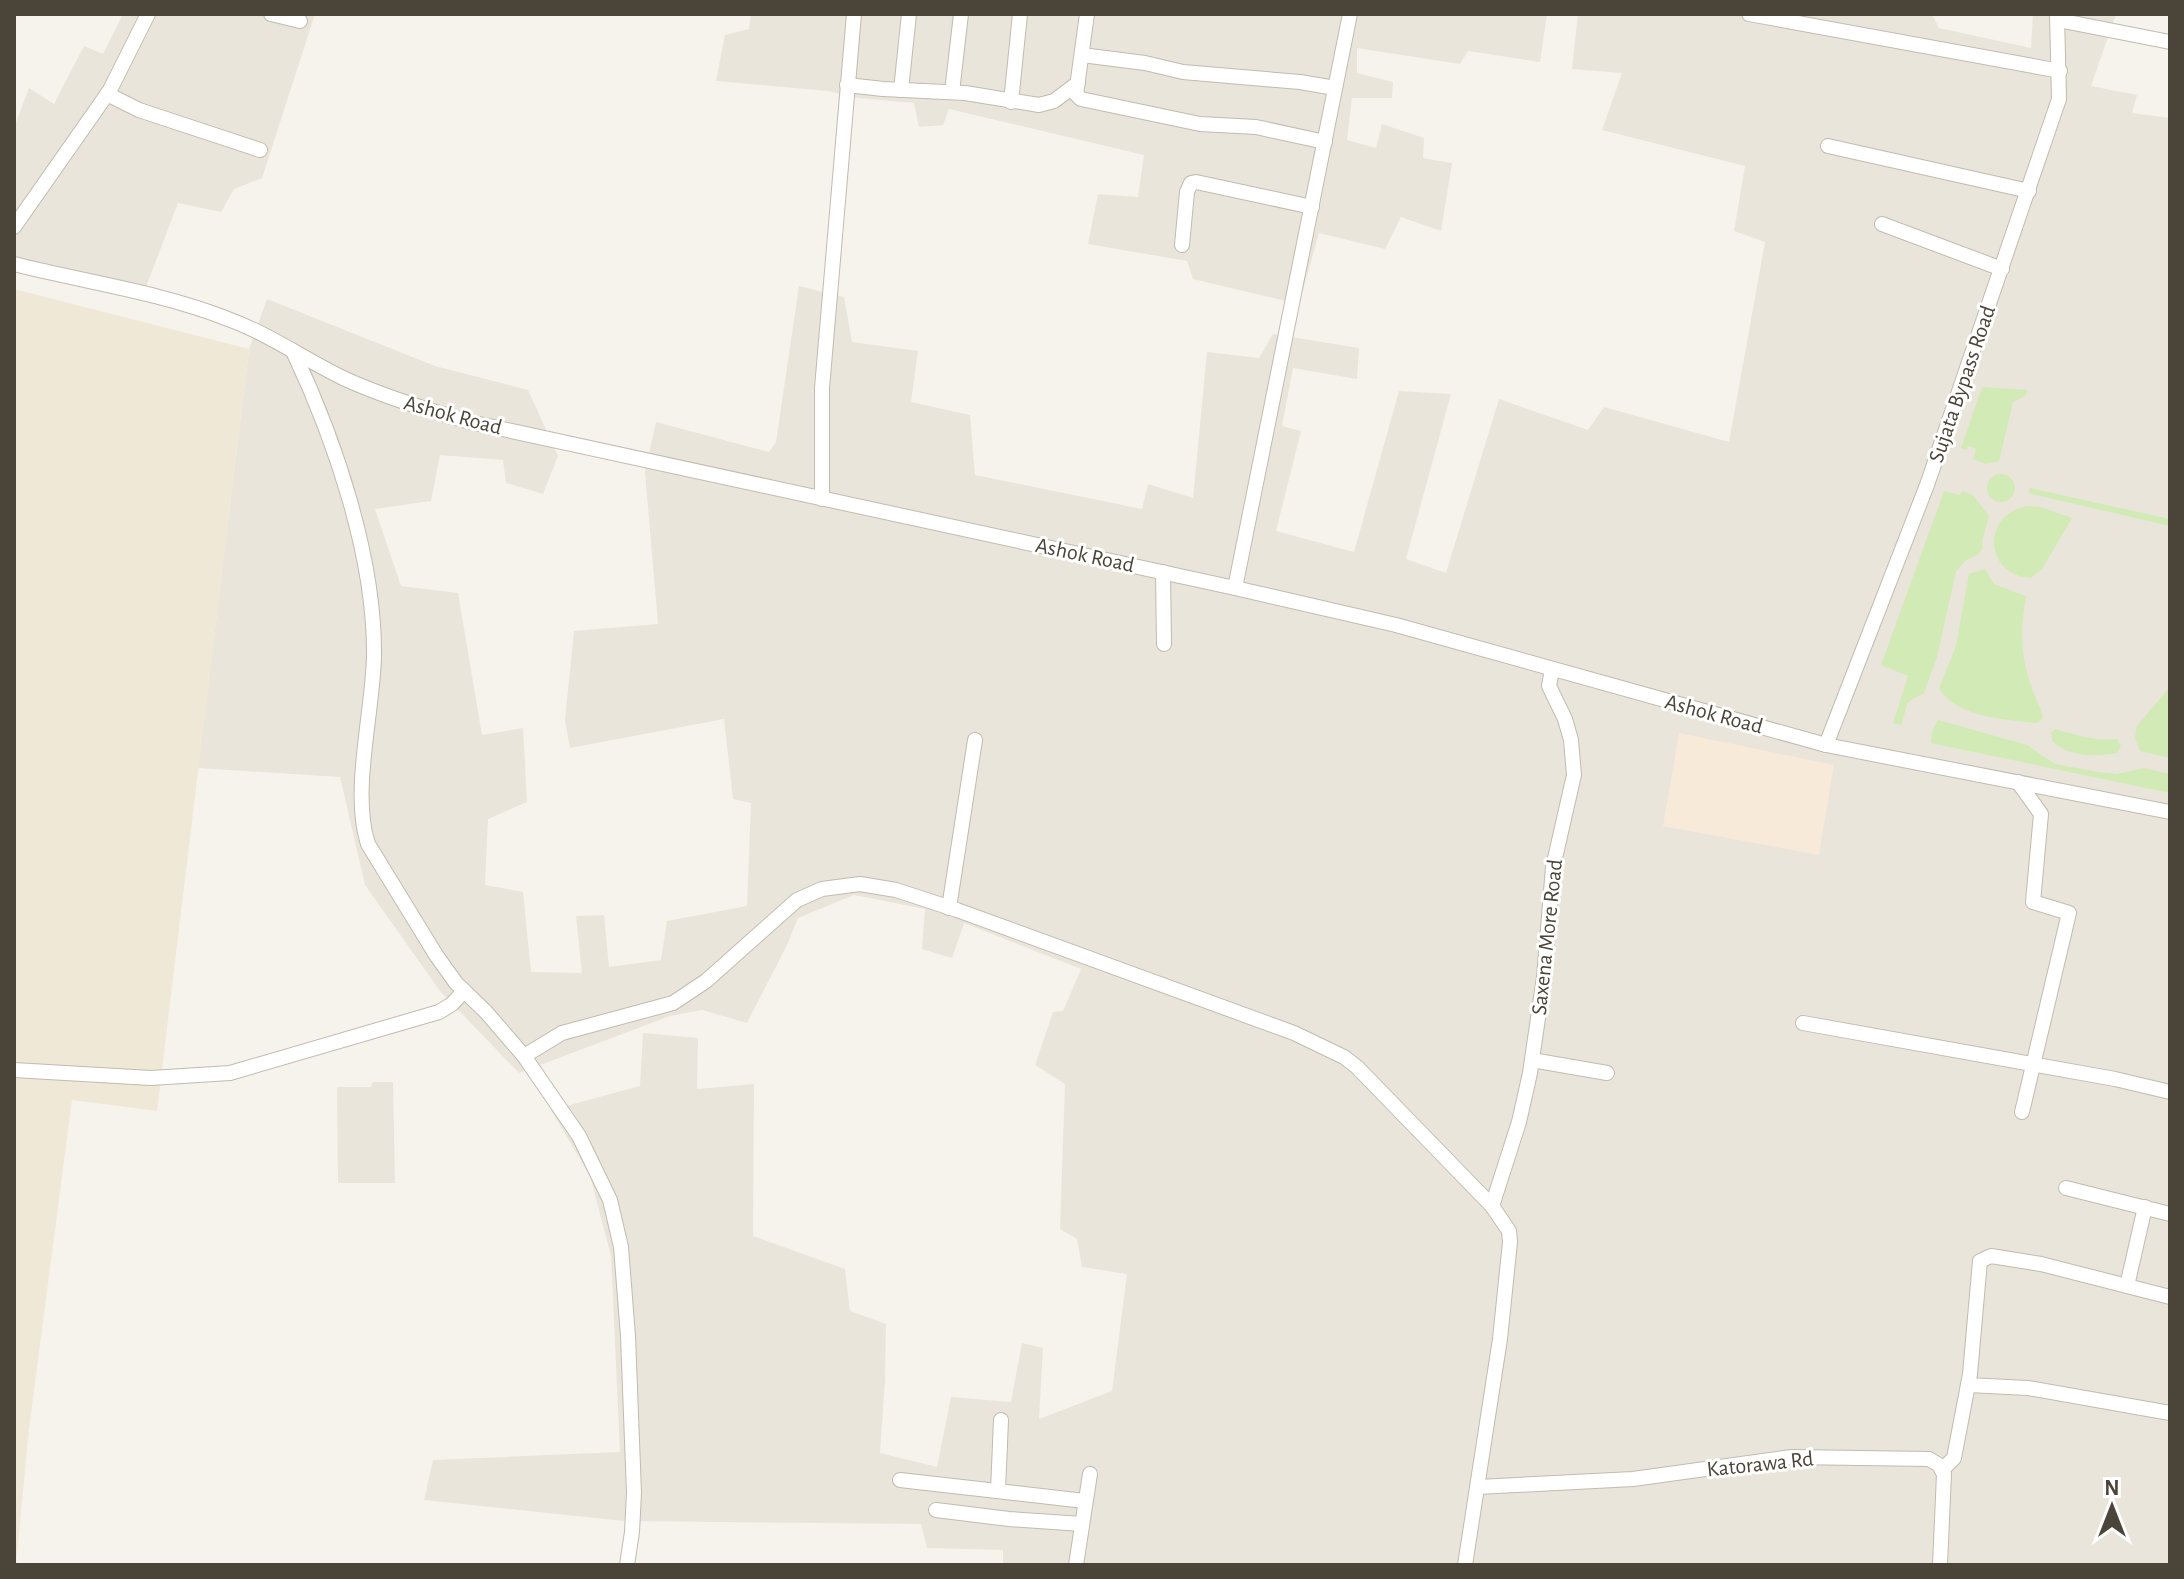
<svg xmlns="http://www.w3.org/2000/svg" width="2184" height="1579" font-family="'Alegreya Sans',sans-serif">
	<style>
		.residential { fill: #eae5da }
		.commercial { fill: #f7ead8 }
		.education { fill: #efe8d6 }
		.green { fill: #d2eab5 }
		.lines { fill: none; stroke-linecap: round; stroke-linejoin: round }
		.minor-casing { stroke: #c2bbae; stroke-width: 16 }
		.minor { stroke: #fff; stroke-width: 14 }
		.labels { text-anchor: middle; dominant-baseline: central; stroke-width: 6; stroke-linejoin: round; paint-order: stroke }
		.street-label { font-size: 22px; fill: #4b4439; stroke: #fff }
	</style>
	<rect width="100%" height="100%" fill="#f6f3ec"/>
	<g class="residential">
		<path d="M123 14H315L262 178 234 189 221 212 178 203 141 300 14 269V128L29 88 54 104 84 46 103 54Z"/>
		<path d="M751 14H1547L1540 62 1468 51 1460 64 1357 48V73L1393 82 1392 98H1352L1347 140 1376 148 1382 124 1424 138 1423 158 1452 163 1441 231 1401 217 1385 249 1319 233 1299 304 1193 279 1187 261 1088 244 1098 194 1138 197 1144 155 949 109 943 125 919 127 914 103 858 98 828 91 716 81 725 35 749 29Z"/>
		<path d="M1578 14H1932L1939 28 2031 48 2033 14H2116L2091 86 2137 95 2132 113 2170 118V1565H1003V1550L927 1548 921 1524 624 1521 424 1500 433 1460 620 1452 611 1256 590 1176 551 1110 640 1086 643 1033 698 1038 697 1089 754 1084 753 1236 845 1269 850 1311 886 1324 885 1380 880 1453 937 1467 951 1397 1011 1402 1022 1343 1043 1348 1039 1419 1112 1391 1127 1274 1082 1267 1077 1239 1060 1229 1065 1084 1035 1065 1053 1012 1063 1011 1081 969 964 923 952 958 922 949 925 909 854 895 798 918 787 945 747 1023 702 1010 670 1016 519 1073 440 991 365 885 340 777 198 768 249 349 267 299 435 366 528 390 558 456 543 494 506 483 503 460 440 455 431 501 375 509 401 586 458 593 482 735 523 728 527 802 488 819 485 885 523 892 531 972 582 973 576 916 604 915 609 967 661 960 667 921 747 906 751 803 733 799 724 719 570 748 565 720 574 631 658 624 645 472 656 422 769 452 776 442 799 286 844 297 852 342 918 351 911 402 970 415 975 475 1142 509 1148 484 1193 498 1207 352 1259 358 1273 334 1359 348 1357 379 1293 368 1282 426 1301 431 1276 531 1354 552 1399 391 1451 394 1406 559 1446 573 1499 399 1588 430 1604 407 1729 442 1765 242 1734 231 1745 166 1602 130 1622 73 1572 69Z"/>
		<path d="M373 1082H393L395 1183H338L337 1087H371Z"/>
	</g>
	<path class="commercial" d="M1679 733 1834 765 1819 855 1663 826Z"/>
	<path class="education" d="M14 289 249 349 157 1111 72 1100 29 1429 16 1565H14Z"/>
	<g class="green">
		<path d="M1982 387 2028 390 2025 396 2013 402 1999 461 1986 464 1973 459 1976 449 1968 446 1966 450 1961 448Z"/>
		<circle cx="2001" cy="488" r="14"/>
		<path d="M2030 488 2170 519V526L2028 493Z"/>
		<path d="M1944 491 1960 495 1962 491 1973 495 1989 516 1982 541 1983 548 1978 555 1966 560 1956 571 1937 657 1924 693 1908 702 1901 725 1893 723 1908 676 1881 665Z"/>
		<path d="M2026 506 2041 507 2072 518 2042 569 2031 578C1995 577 1981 536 2008 514 2013 510 2021 508 2026 506Z"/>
		<path d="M1985 569 1994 584 2026 596C2018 643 2022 667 2041 710L2043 718 2037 723C2008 720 1954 717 1939 688L1956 646 1969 574Z"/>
		<path d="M2170 687V758L2140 751 2135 738 2137 726Z"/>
		<path d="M1938 720 2027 745 2055 764 2098 772 2117 774 2144 768 2170 774V793L1931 743 1932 731Z"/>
		<path d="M2055 729C2076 735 2094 741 2117 739L2121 746 2117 753C2095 757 2068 757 2052 741L2051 733Z"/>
	</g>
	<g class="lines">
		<g class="minor-casing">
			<g id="minor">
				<path d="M271 14 300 21"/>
				<path d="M1087 14 1076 94 1081 99 1200 124 1256 127 1325 142"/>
				<path d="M1749 14 2060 71"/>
				<path d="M2058 20 2170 42"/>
				<path d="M1082 55 1145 63 1183 72 1300 82 1335 88"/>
				<path d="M847 85 883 89 965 93 1039 105 1054 101 1078 83"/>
				<path d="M901 90 909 14"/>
				<path d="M952 92 961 14"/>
				<path d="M107 94 139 110 260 150"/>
				<path d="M1011 102 1020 14"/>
				<path d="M1828 146 2029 191"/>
				<path d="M1882 224 2002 269"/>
				<path d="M14 227 110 90 148 14"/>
				<path d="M1182 245 1187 192 1191 183 1196 182 1312 207"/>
				<path d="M14 264C85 282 160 292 228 319 269 334 304 359 343 378 384 397 427 410 470 422L1235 588 1396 625 1826 745 2170 812"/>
				<path d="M293 351C335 440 375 557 374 656 373 712 351 792 368 844L436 955 456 983 486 1012 524 1056 579 1136 610 1200 621 1247 628 1336 634 1493 632 1532 627 1565"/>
				<path d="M822 499V388L854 14"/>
				<path d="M1163 572 1164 644"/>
				<path d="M1235 588 1350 14"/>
				<path d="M1826 745 1927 485 2059 99 2057 14"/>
				<path d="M2018 782 2041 814 2033 902 2069 913 2022 1112"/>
				<path d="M949 908 975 740"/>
				<path d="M1803 1023 2115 1079 2170 1092"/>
				<path d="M524 1056 562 1033 673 1003 706 981 797 900 822 889 860 884 896 890 957 910 1294 1033 1344 1057 1357 1067 1492 1206 1509 1231 1510 1242 1500 1339 1465 1565"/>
				<path d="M1532 1060 1607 1073"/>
				<path d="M14 1070 151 1078 230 1073 439 1012 452 1004 464 991"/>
				<path d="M2066 1188 2170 1214"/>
				<path d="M1492 1206 1519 1122 1530 1073 1544 977 1553 867 1574 775 1571 740 1565 719 1549 686 1552 669"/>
				<path d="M2127 1286 2145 1207"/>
				<path d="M1968 1385 2028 1388 2170 1413"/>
				<path d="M1942 1470 1954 1458 1970 1374 1980 1261 1991 1256 2041 1264 2170 1297"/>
				<path d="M900 1480 1085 1501"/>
				<path d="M1478 1487 1633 1479 1792 1457 1929 1459 1939 1465 1944 1474 1940 1565"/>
				<path d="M998 1491 1001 1420"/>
				<path d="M936 1510 1009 1519 1082 1524"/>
				<path d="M1076 1565 1090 1474"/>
			</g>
		</g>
		<use href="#minor" class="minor"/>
	</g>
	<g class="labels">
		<g class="street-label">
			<text transform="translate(1962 384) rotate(-71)">Sujata Bypass Road</text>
			<text transform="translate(453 415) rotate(15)">Ashok Road</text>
			<text transform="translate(1085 555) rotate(12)">Ashok Road</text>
			<text transform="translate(1714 714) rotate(15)">Ashok Road</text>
			<text transform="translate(1547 937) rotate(-84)">Saxena More Road</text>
			<text transform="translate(1760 1464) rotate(-6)">Katorawa Rd</text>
		</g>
	</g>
	<rect width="2184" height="1579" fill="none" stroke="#4b4439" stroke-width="32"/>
	<g transform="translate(2112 1507)" stroke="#ffffff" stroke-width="6" paint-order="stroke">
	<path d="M0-6L14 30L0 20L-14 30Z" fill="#4b4439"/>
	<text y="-12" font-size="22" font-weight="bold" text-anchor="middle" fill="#4b4439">N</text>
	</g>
</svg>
